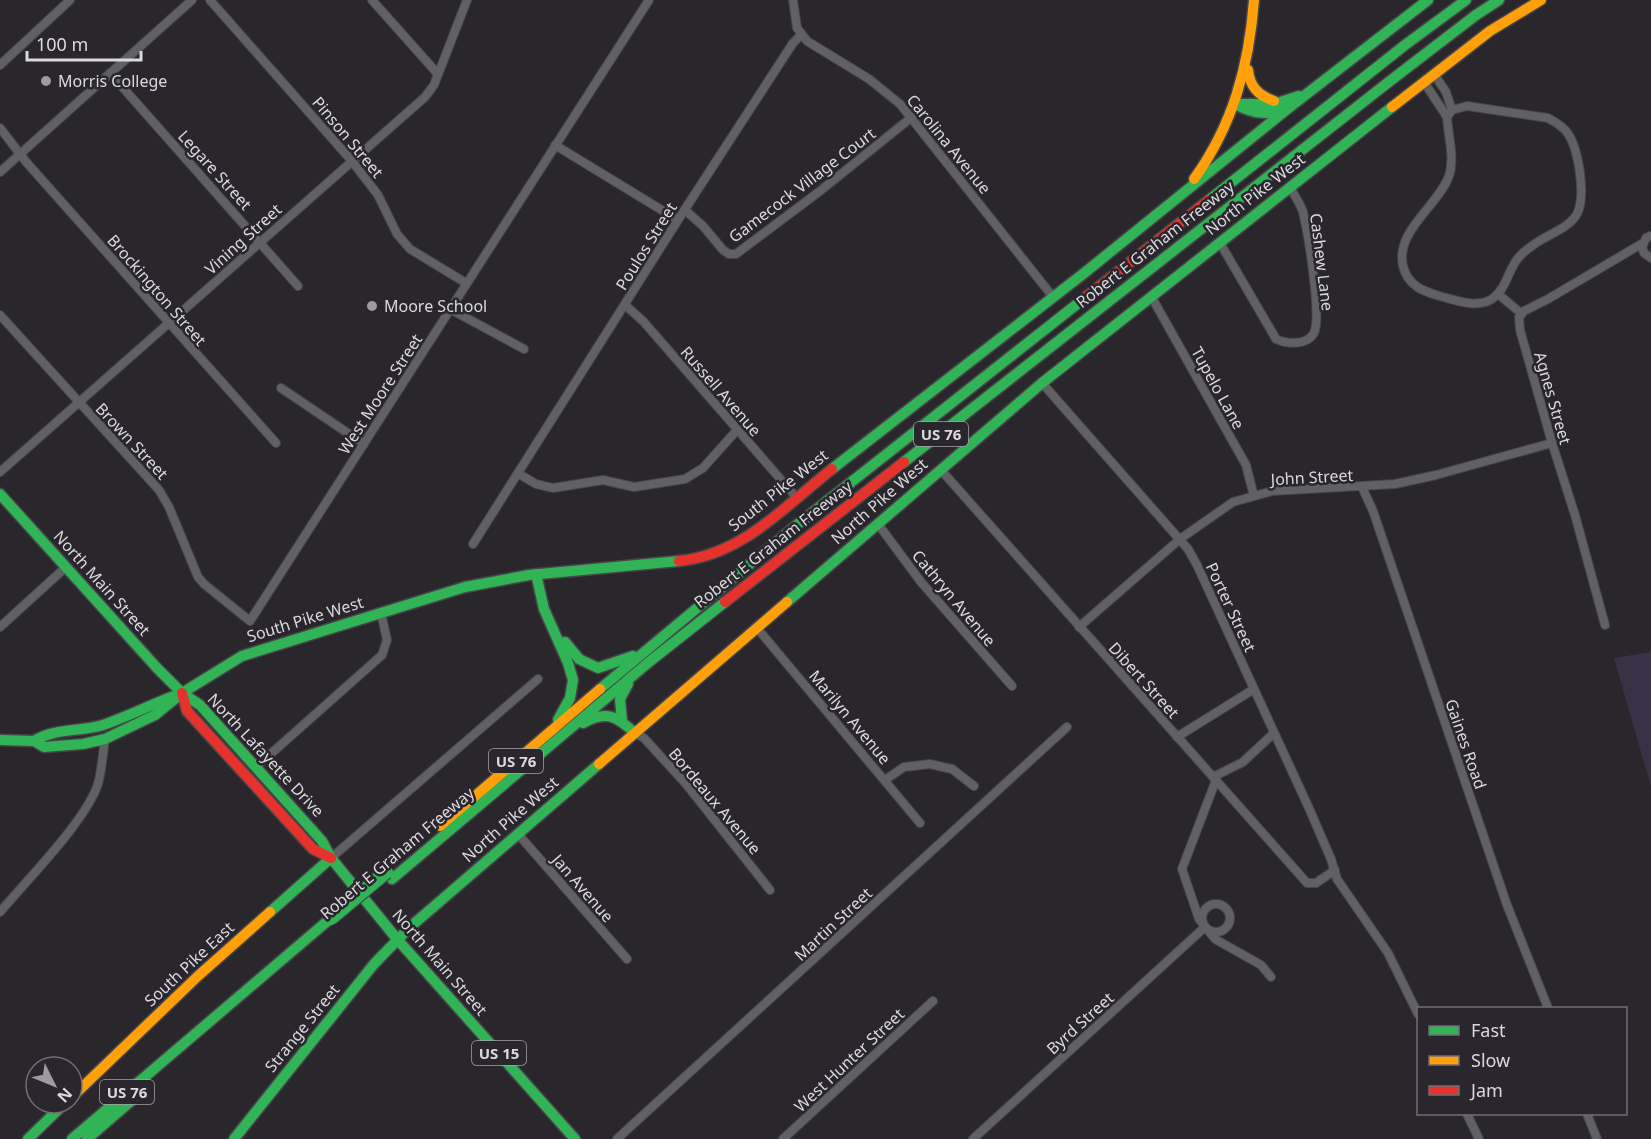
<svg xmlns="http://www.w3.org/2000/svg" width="1651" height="1139" font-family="'Noto Sans',sans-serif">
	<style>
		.green { fill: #393145 }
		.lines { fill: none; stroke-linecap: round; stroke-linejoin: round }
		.street-casing { stroke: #464548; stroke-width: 10 }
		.fast-casing { stroke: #464548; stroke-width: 13 }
		.slow-casing { stroke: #464548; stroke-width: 13 }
		.jam-casing { stroke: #464548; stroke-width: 13 }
		.street { stroke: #616063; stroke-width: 8 }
		.fast { stroke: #30b455; stroke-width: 10 }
		.slow { stroke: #ff9f0a; stroke-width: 10 }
		.jam { stroke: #e5322d; stroke-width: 10 }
		.fast-bridge-casing { stroke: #464548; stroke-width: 16; stroke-linecap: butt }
		.fast-bridge { stroke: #30b455; stroke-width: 14 }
		.poi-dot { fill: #9d9ba0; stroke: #29262d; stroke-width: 2 }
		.labels { text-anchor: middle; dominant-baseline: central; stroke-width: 5; stroke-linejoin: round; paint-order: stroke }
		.shield { fill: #29262d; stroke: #a6a3a9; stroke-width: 1.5 }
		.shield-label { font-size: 15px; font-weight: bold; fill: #dbd9de }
		.poi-label { font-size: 16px; fill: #dbd9de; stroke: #29262d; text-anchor: start }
		.street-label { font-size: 16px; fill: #dbd9de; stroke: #29262d }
	</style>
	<rect width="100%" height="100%" fill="#29272c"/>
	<path class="green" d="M1651 652V787L1614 658Z"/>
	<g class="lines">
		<g class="street-casing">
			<g id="street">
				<path d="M210 0 351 160 378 195 397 234 410 249 466 283"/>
				<path d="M372 0 437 73"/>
				<path d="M793 0 797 28 807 41 869 79 900 104 1053 297"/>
				<path d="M0 65 70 0"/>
				<path d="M110 73 298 286"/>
				<path d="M1434 74 1446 92 1452 110"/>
				<path d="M1424 82 1447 117"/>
				<path d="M1467 106 1548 118C1555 122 1561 125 1566 131 1579 147 1586 196 1577 214 1569 228 1549 234 1536 243 1529 248 1521 253 1516 261 1507 274 1506 289 1492 299 1478 308 1458 301 1443 297 1425 292 1408 287 1403 266 1395 231 1438 206 1449 176 1455 158 1448 135 1447 117L1452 110Z"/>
				<path d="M0 128 27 163 276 443"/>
				<path d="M555 145 678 220"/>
				<path d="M0 172 192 0"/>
				<path d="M685 210 703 226 723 250 729 254H736L820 191 912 117"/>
				<path d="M1651 236 1646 238 1642 247 1644 253 1651 258"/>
				<path d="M1220 243 1276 339C1286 344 1307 346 1314 333 1322 316 1308 233 1303 212 1300 203 1295 196 1290 188"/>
				<path d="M1498 294 1522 314"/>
				<path d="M1151 296 1246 465 1254 496"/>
				<path d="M625 305 643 321 796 497"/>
				<path d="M450 309 524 349"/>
				<path d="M0 315 159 490 169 507 198 577 204 584 250 621 649 0"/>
				<path d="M1042 383 1188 549 1197 565 1308 806 1331 859 1337 879 1388 953 1418 1014"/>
				<path d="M281 388 364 444"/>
				<path d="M941 470 1307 883H1316L1335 870"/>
				<path d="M0 472 425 97 434 85 467 0"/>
				<path d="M519 474 536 484 553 488 603 480 634 487 685 479 703 468 737 430"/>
				<path d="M1362 487 1373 511 1507 905 1548 1008"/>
				<path d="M878 524 921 582 1012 686"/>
				<path d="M473 544 678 220 793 43 801 35"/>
				<path d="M1605 625 1575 515 1552 443 1520 330 1519 317 1524 311 1548 299 1643 243"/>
				<path d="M0 627 66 567"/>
				<path d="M1079 627 1180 539 1233 502 1272 491 1395 484 1436 475 1552 443"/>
				<path d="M757 628 920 823"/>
				<path d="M635 733 644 738 686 784 770 890"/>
				<path d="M1177 737 1254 689"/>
				<path d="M256 767 382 655 387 640 381 613"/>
				<path d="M1213 777 1243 762 1274 733"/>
				<path d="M885 780 904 767 930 764 952 769 974 786"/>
				<path d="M1216 780 1182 869 1199 919 1215 939 1261 965 1271 977"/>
				<path d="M518 834 627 959"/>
				<path d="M331 858 538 679"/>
				<circle cx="1216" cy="918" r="14"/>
				<path d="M0 912C25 882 91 816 99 780 102 767 103 753 105 739"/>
				<path d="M1467 1114 1479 1139"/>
				<path d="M1587 1114 1597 1139"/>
				<path d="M617 1139 1067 727"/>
				<path d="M783 1139 933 1001"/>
				<path d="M973 1139 1205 927"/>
			</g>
		</g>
		<g class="fast-casing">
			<g id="fast">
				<path d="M1235 104C1254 115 1271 116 1291 106L1428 0"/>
				<path d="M1235 104H1274L1299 96"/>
				<path d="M1209 200 1405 45 1466 0"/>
				<path d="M904 462 1390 81 1476 15 1499 0"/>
				<path d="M832 469 1083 274 1291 106"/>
				<path d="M0 494 157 668 182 693 242 656 465 587 529 575 679 561"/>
				<path d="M536 574 544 609 568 663 573 680 570 698 558 720"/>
				<path d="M787 602 1042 383 1392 107"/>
				<path d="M565 642 579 659 598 668 633 656"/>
				<path d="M600 689 798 524 1081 301"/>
				<path d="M182 693 200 705 322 841 331 858 397 939 575 1139"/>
				<path d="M622 721 620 699 628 684"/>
				<path d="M583 723C607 710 616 716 635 733"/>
				<path d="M0 740 34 741 44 747 83 744 105 739 155 715 182 693"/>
				<path d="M34 741C54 728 80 732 103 725 127 717 150 705 174 696"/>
				<path d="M392 879 649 662 725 602"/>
				<path d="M270 912 331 858"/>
				<path d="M28 1139 65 1103"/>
				<path d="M72 1139 331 918"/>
				<path d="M87 1139 131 1101"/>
				<path d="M234 1139 374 964 409 928 599 764"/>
			</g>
		</g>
		<g class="slow-casing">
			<g id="slow">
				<path d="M1248 70C1250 87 1258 95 1274 101"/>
				<path d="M1392 107 1490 31 1541 0"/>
				<path d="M1194 179C1233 125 1249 66 1254 0"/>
				<path d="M599 764 787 602"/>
				<path d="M440 826 600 689"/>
				<path d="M72 1097 198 976 270 912"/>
			</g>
		</g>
		<g class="jam-casing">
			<g id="jam">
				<path d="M1081 301 1209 200"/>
				<path d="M679 561C742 555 784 507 832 469"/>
				<path d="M725 602 904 462"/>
				<path d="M182 693 187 711 313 849 331 858"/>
			</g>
		</g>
		<use href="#street" class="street"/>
		<use href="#fast" class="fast"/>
		<use href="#slow" class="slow"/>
		<use href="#jam" class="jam"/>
		<g class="fast-bridge-casing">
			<path id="fast-bridge" d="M331 918 386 872"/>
		</g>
		<use href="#fast-bridge" class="fast-bridge"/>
	</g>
	<g class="poi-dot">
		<circle cx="46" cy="81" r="6"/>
		<circle cx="372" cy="306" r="6"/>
	</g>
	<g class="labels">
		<g class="shield">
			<rect x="914" y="422" width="54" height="24" rx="4.5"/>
			<rect x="489" y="749" width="54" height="24" rx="4.5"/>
			<rect x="472" y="1041" width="54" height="24" rx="4.5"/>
			<rect x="100" y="1080" width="54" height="24" rx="4.5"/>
		</g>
		<g class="shield-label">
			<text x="941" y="434">US 76</text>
			<text x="516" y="761">US 76</text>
			<text x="499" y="1053">US 15</text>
			<text x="127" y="1092">US 76</text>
		</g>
		<g class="poi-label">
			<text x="58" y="81">Morris College</text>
			<text x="384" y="306">Moore School</text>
		</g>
		<g class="street-label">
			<text transform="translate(348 137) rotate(50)">Pinson Street</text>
			<text transform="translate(949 144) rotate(51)">Carolina Avenue</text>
			<text transform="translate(215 170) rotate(48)">Legare Street</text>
			<text transform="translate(802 185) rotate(-37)">Gamecock Village Court</text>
			<text transform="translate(1255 194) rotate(-38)">North Pike West</text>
			<text transform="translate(243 239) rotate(-42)">Vining Street</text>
			<text transform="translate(1155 244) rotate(-38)">Robert E Graham Freeway</text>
			<text transform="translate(646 246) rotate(-58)">Poulos Street</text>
			<text transform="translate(1322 262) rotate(83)">Cashew Lane</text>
			<text transform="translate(157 290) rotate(49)">Brockington Street</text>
			<text transform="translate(1218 388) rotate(61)">Tupelo Lane</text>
			<text transform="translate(721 391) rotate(49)">Russell Avenue</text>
			<text transform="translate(380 394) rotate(-57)">West Moore Street</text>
			<text transform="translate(1553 398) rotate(74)">Agnes Street</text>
			<text transform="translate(132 441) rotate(47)">Brown Street</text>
			<text transform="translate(1312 477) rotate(-3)">John Street</text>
			<text transform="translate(778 490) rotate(-38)">South Pike West</text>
			<text transform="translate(879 501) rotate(-41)">North Pike West</text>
			<text transform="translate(773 544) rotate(-38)">Robert E Graham Freeway</text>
			<text transform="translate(102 583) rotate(48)">North Main Street</text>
			<text transform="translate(954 598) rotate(50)">Cathryn Avenue</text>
			<text transform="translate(1231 607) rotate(65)">Porter Street</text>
			<text transform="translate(305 619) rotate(-17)">South Pike West</text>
			<text transform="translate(1144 680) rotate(48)">Dibert Street</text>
			<text transform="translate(850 717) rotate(50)">Marilyn Avenue</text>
			<text transform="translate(1466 744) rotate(71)">Gaines Road</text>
			<text transform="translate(266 755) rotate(47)">North Lafayette Drive</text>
			<text transform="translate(715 801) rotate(50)">Bordeaux Avenue</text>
			<text transform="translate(510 819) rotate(-41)">North Pike West</text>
			<text transform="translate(397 853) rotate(-40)">Robert E Graham Freeway</text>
			<text transform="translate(583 888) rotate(49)">Jan Avenue</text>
			<text transform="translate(833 924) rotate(-43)">Martin Street</text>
			<text transform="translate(440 962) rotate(49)">North Main Street</text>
			<text transform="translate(189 964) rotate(-43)">South Pike East</text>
			<text transform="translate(1080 1023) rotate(-42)">Byrd Street</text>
			<text transform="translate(302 1028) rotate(-51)">Strange Street</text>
			<text transform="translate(849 1060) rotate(-43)">West Hunter Street</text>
		</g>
	</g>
	<rect x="1417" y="1007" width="210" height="108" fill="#29262d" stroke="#706e74" stroke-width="1.5"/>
	<rect x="1429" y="1026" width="30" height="9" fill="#30b455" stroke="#706e74" stroke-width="1.5"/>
	<text x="1471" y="1037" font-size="18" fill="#dbd9de">Fast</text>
	<rect x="1429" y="1056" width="30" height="9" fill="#ff9f0a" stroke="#706e74" stroke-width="1.5"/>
	<text x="1471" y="1067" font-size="18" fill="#dbd9de">Slow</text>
	<rect x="1429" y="1086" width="30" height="9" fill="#e5322d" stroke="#706e74" stroke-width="1.5"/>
	<text x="1471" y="1097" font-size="18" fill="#dbd9de">Jam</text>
	<g transform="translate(54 1085) rotate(133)"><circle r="28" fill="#29262d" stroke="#706e74" stroke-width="1.5"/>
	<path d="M0-4.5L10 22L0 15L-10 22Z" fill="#9d9ba0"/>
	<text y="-9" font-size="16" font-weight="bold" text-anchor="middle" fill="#dbd9de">N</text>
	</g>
	<path d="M27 51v9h114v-9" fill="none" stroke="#dbd9de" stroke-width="3"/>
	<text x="36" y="51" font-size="18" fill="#dbd9de" stroke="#29262d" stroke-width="4.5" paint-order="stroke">100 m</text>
</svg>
